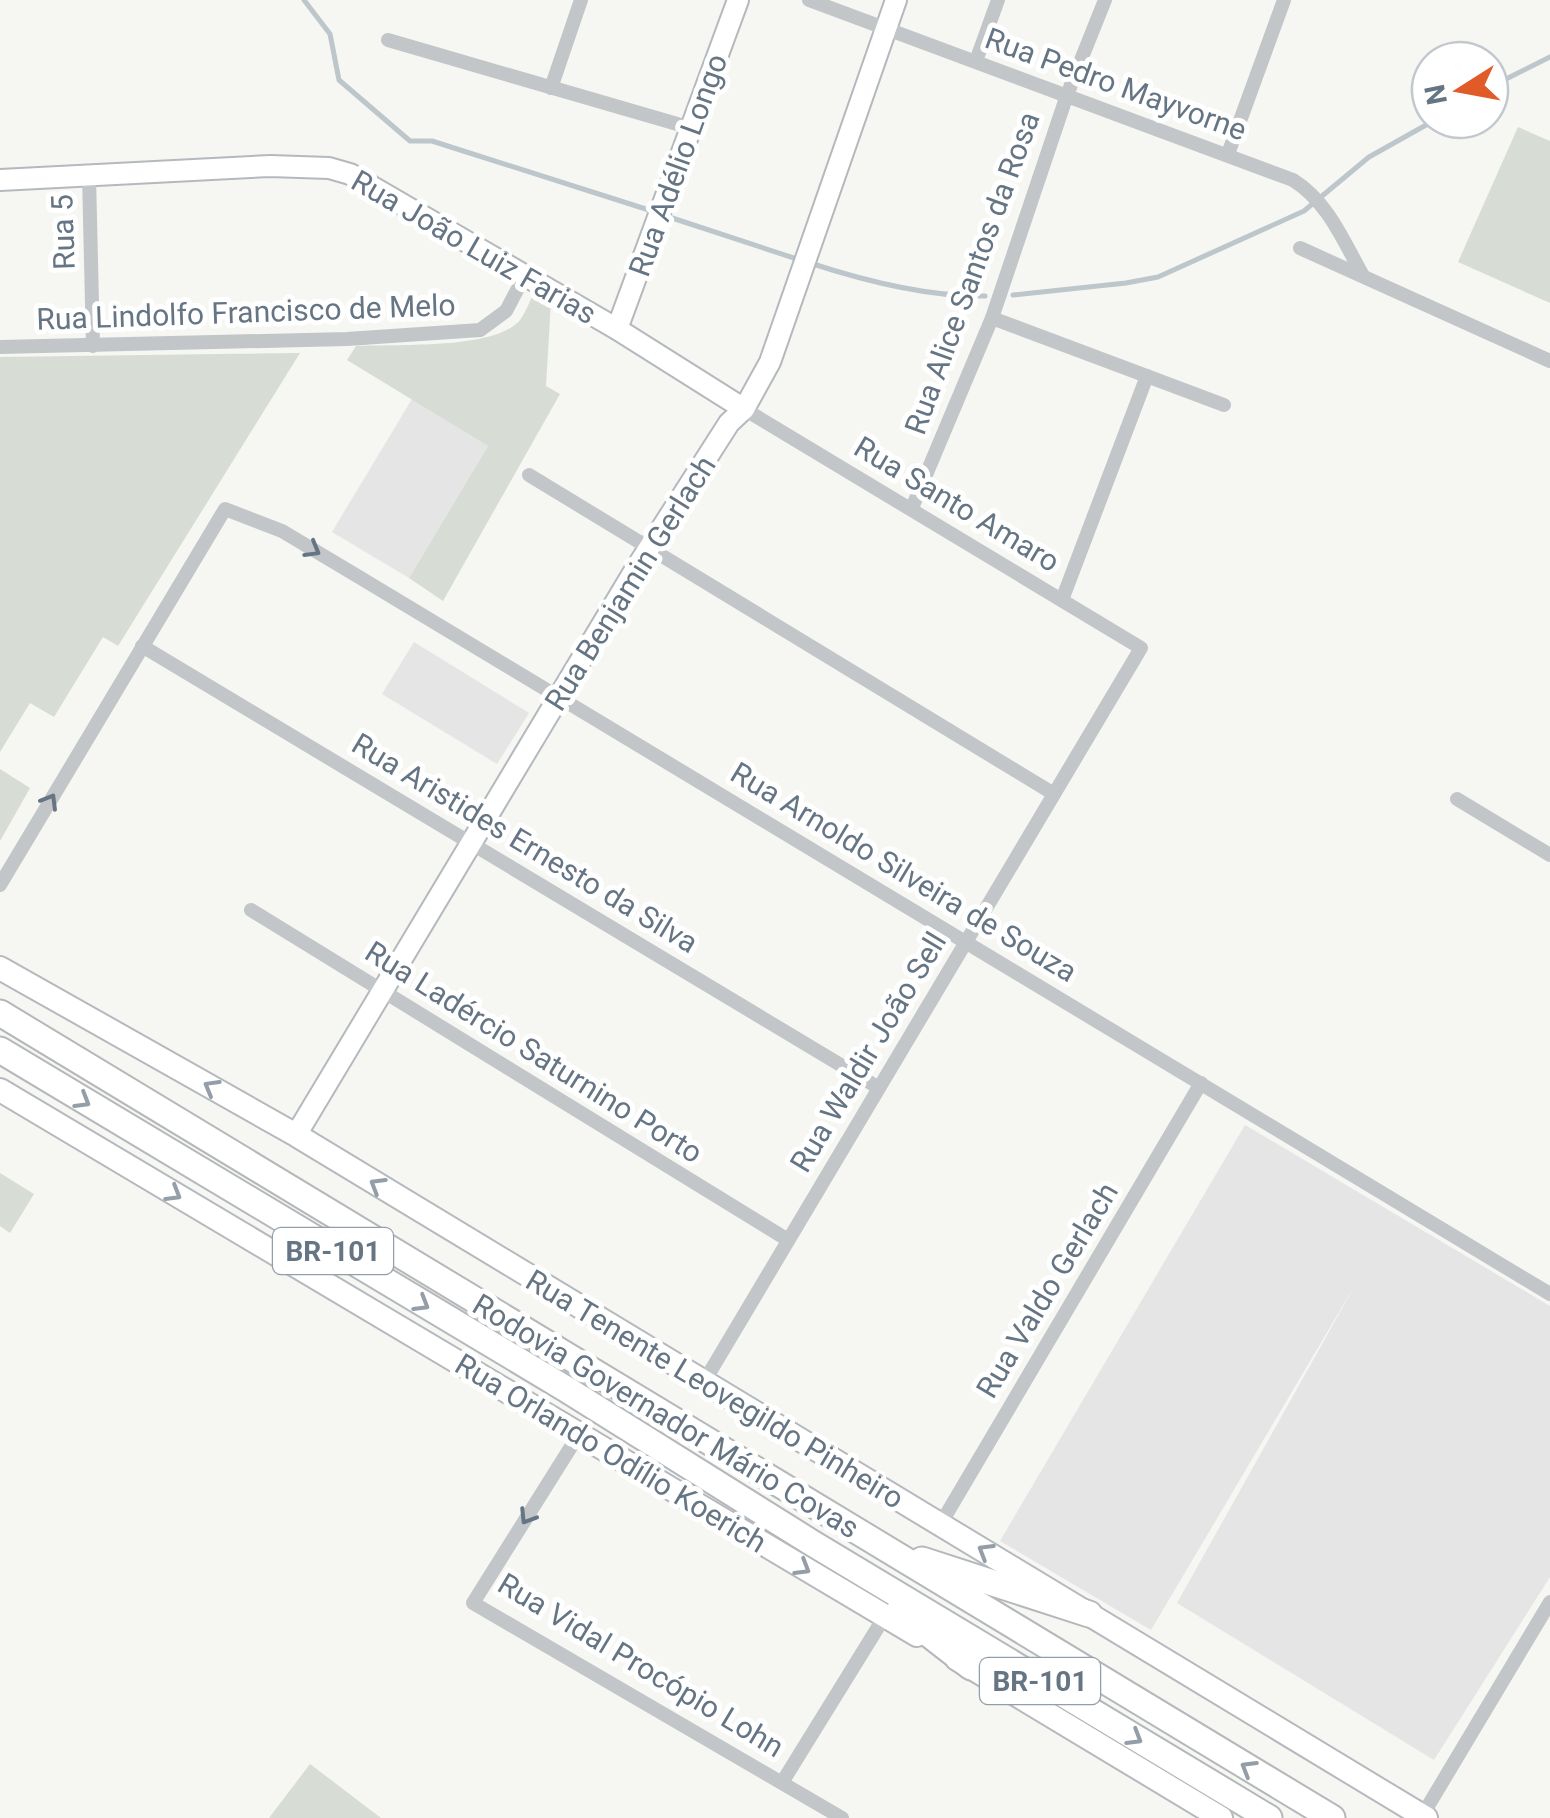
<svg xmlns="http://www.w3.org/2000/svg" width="1550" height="1818" font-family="Roboto,sans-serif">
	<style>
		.built { fill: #e4e5e4 }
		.green { fill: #d7ddd4 }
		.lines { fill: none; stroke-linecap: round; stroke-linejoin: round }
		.stream { stroke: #bcc6cb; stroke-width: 5 }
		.secondary-casing { stroke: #b4b9be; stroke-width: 24 }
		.primary-casing { stroke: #b5b9bd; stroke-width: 26 }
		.highway-casing { stroke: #b5b8bb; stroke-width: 29 }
		.street { stroke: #c2c6c9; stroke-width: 14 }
		.secondary { stroke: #fff; stroke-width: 20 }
		.primary { stroke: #fff; stroke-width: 22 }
		.highway { stroke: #fff; stroke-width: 25 }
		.oneway { stroke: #667584 }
		.oneway2 { stroke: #949ea9 }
		.labels { text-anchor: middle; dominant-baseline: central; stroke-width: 10; stroke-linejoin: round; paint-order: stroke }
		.shield { fill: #fff; stroke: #949ea9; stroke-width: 2.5 }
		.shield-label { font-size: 28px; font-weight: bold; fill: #667584 }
		.street-label { font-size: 30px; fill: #667584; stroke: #fff }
	</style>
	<rect width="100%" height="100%" fill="#f6f6f3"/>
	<g class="built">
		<path d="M412 399 488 446 409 578 332 532Z"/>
		<path d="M414 642 529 713 497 764 382 694Z"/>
		<path d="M1245 1125 1550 1306V1577L1434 1760 1177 1603 1358 1280 1151 1630 1000 1541Z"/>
	</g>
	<g class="green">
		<path d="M1518 127 1550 141V303L1458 262Z"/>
		<path d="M535 291 551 301 546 386 560 394 443 601 409 578 488 446 347 360 356 346C394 344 496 350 520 320 526 312 530 300 535 291Z"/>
		<path d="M300 353 118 646 103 637 54 717 30 703 0 752V357Z"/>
		<path d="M0 769 30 788 0 841Z"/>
		<path d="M0 1173 34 1194 10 1233 0 1226Z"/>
		<path d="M310 1764 381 1818H269Z"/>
	</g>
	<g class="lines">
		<g class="stream">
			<path d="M304 0 330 34 339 80 410 141H432L652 211"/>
			<path d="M1490 87 1550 57"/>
			<path d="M663 215 800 260"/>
			<path d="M810 263C865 281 927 297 985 296"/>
			<path d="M1013 295 1126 283 1158 277 1304 211 1369 157 1435 120"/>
		</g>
		<g class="secondary-casing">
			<g id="secondary">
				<path d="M0 180 270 166 329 168 350 174 617 329 744 409"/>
				<path d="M617 329 738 0"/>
				<path d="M296 1135 635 570 729 423 744 409 770 362 896 0"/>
			</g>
		</g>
		<g class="primary-casing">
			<g id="primary">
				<path d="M0 968 296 1135 1426 1818"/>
				<path d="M0 1090 917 1635"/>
				<path d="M957 1659 1221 1818"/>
			</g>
		</g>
		<g class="highway-casing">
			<g id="highway">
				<path d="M0 1013 1332 1818"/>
				<path d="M0 1050 566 1389 812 1543 1269 1818"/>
				<path d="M922 1560 1089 1614"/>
				<path d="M899 1611 971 1667"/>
			</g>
		</g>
		<g class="street">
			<path d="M809 0 1293 180C1327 201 1343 240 1362 274"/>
			<path d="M388 40 691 128"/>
			<path d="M976 61 998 0"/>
			<path d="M551 88 581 0"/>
			<path d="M1228 154 1284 0"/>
			<path d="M89 176 93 346"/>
			<path d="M1300 248 1550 361"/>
			<path d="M992 318 1224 405"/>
			<path d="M0 347 347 339 480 330 506 311 525 275"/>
			<path d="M529 475 1054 794"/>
			<path d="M912 508 992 318 1067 95 1105 0"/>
			<path d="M1062 600 1147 376"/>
			<path d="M142 646 879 1088"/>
			<path d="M1457 799 1550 855"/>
			<path d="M0 885 225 509 282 531 359 577 1550 1294"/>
			<path d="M251 910 788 1240"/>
			<path d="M704 1382 1141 648 744 409"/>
			<path d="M579 1434 473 1603 842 1818"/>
			<path d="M940 1525 1201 1083"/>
			<path d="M783 1781 885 1616"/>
			<path d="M1422 1816 1550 1602"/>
		</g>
		<use href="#secondary" class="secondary"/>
		<use href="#primary" class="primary"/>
		<use href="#highway" class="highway"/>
	</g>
	<defs><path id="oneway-chevron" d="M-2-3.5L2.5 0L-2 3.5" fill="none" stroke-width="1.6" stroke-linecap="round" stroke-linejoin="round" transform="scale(2.5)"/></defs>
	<g class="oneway">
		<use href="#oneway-chevron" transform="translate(313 550) rotate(30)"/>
		<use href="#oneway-chevron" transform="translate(50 801) rotate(-59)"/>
		<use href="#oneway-chevron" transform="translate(527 1517) rotate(122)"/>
	</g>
	<g class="oneway2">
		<use href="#oneway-chevron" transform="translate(211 1087) rotate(-150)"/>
		<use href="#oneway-chevron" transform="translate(83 1101) rotate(31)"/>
		<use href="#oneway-chevron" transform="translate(377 1185) rotate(-149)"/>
		<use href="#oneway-chevron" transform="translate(174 1194) rotate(31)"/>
		<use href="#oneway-chevron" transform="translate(422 1304) rotate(31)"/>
		<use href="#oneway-chevron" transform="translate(985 1551) rotate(-149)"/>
		<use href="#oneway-chevron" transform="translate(803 1568) rotate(31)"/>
		<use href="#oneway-chevron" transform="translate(1135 1738) rotate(31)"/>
		<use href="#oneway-chevron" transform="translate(1248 1768) rotate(-149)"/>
	</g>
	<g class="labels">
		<g class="shield">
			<rect x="273" y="1228" width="120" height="46" rx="8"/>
			<rect x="980" y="1658" width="120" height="46" rx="8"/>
		</g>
		<g class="shield-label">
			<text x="333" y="1251">BR-101</text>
			<text x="1040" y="1681">BR-101</text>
		</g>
		<g class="street-label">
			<text transform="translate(1116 84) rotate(20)">Rua Pedro Mayvorne</text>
			<text transform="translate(678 165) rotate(-70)">Rua Adélio Longo</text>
			<text transform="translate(63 232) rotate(-92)">Rua 5</text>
			<text transform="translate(474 247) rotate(30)">Rua João Luiz Farias</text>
			<text transform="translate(972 273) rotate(-70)">Rua Alice Santos da Rosa</text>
			<text transform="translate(246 312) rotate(-2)">Rua Lindolfo Francisco de Melo</text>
			<text transform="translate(957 504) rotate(31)">Rua Santo Amaro</text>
			<text transform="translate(630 583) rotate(-58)">Rua Benjamin Gerlach</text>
			<text transform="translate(525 843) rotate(31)">Rua Aristides Ernesto da Silva</text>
			<text transform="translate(904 872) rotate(31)">Rua Arnoldo Silveira de Souza</text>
			<text transform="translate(534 1052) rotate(32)">Rua Ladércio Saturnino Porto</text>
			<text transform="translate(868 1052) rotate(-59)">Rua Waldir João Sell</text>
			<text transform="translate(1047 1290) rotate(-59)">Rua Valdo Gerlach</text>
			<text transform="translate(715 1389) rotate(31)">Rua Tenente Leovegildo Pinheiro</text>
			<text transform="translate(666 1416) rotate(31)">Rodovia Governador Mário Covas</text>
			<text transform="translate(611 1453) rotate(31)">Rua Orlando Odílio Koerich</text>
			<text transform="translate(641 1665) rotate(31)">Rua Vidal Procópio Lohn</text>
		</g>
	</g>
	<g transform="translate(1460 90) rotate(259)"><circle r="48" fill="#ffffff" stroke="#c2c8ce" stroke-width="2.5"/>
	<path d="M0-8L18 38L0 25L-18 38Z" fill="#e15b28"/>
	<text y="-15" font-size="28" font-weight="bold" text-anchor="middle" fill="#667584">N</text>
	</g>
</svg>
